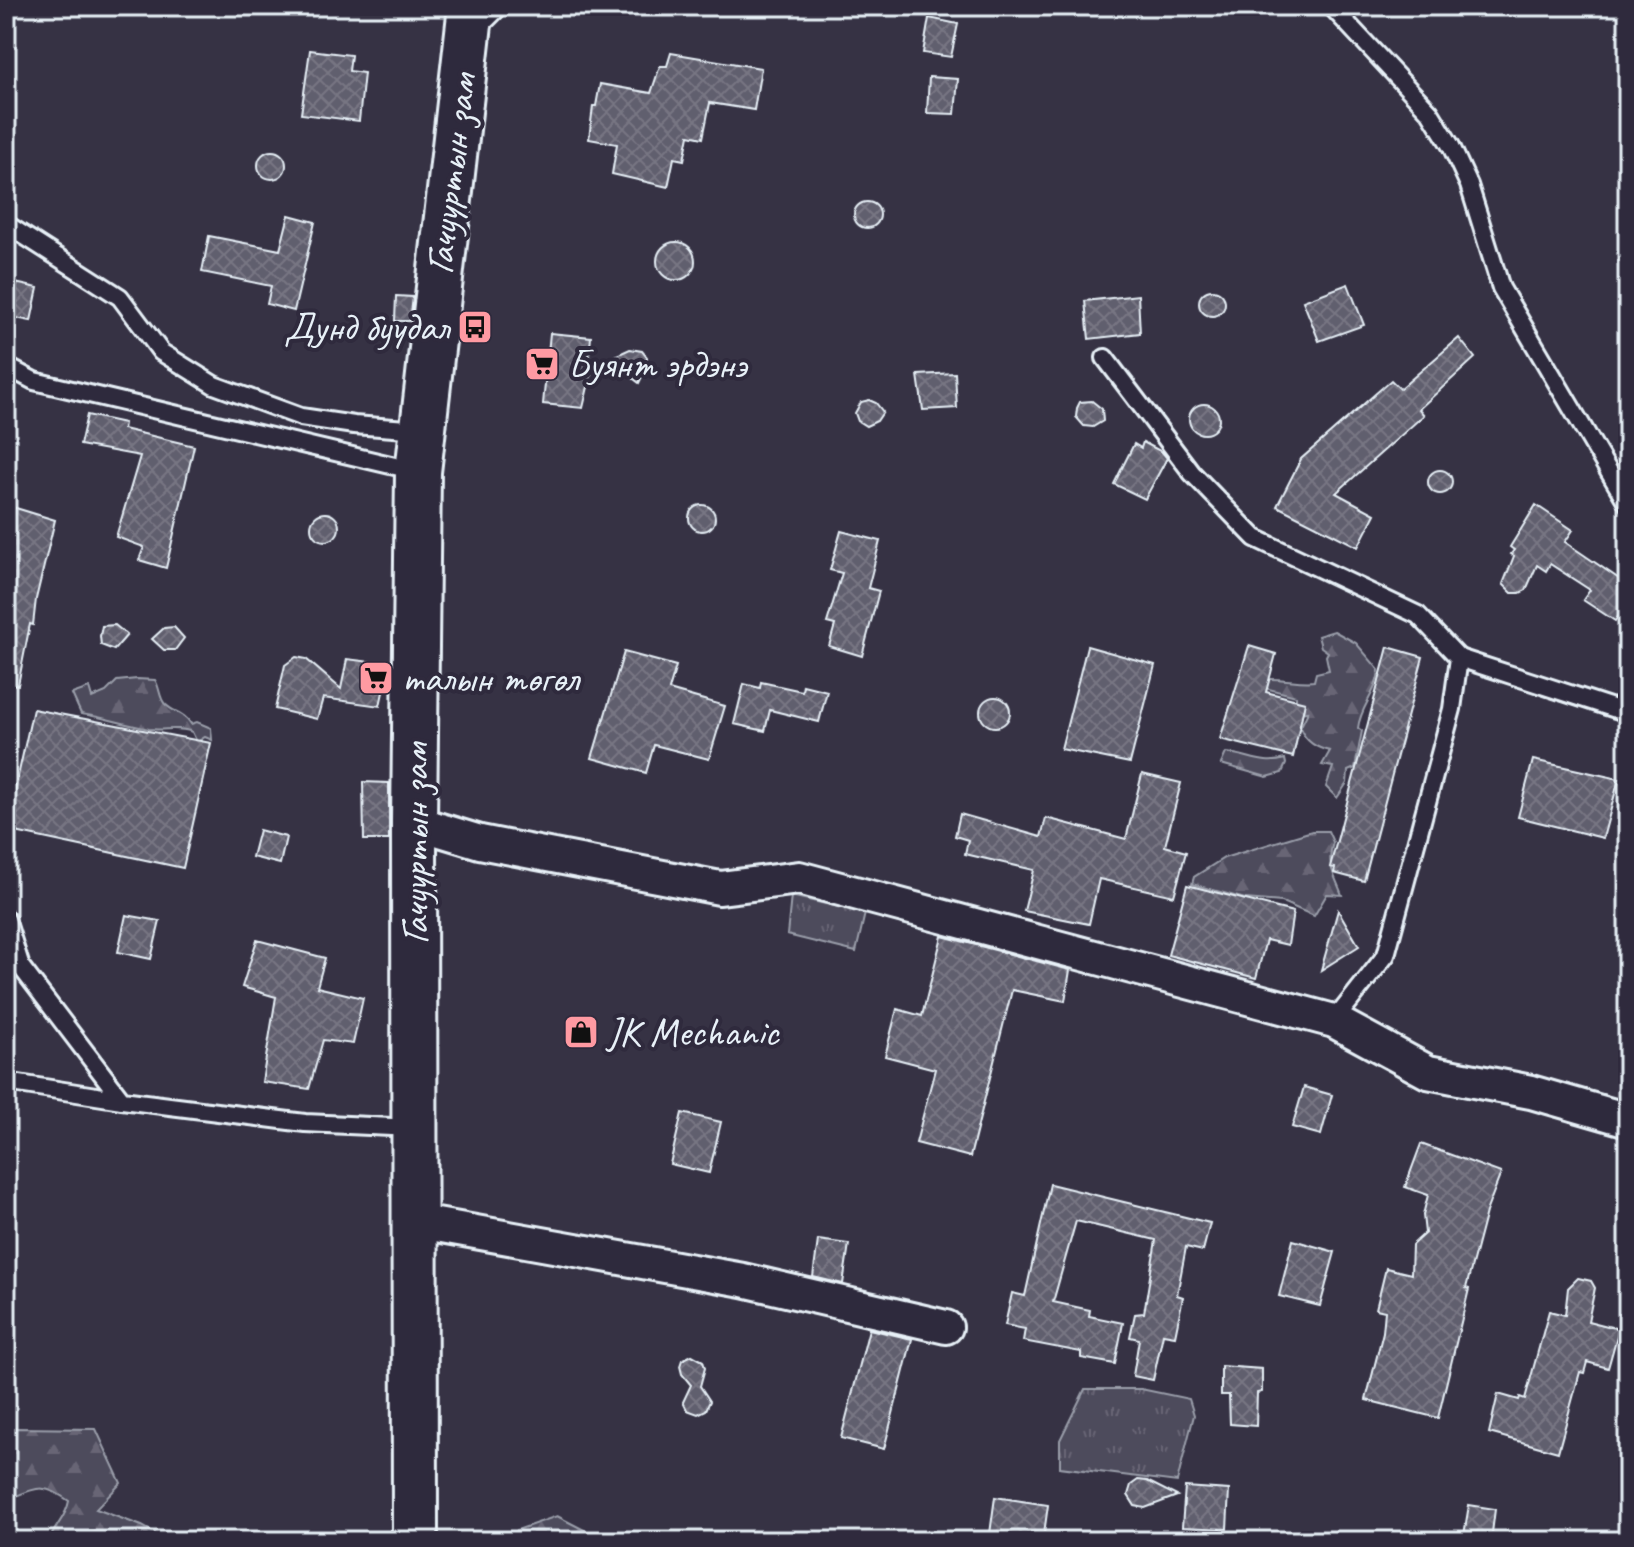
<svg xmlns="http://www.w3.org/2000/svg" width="1634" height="1547" font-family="Caveat,sans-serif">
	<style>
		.grass { fill: url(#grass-tufts); stroke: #9a9eaa; stroke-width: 2 }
		.forest { fill: url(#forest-firs); stroke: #9a9eaa; stroke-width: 2 }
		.building { fill: url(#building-cross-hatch); stroke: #e8f1f8; stroke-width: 2 }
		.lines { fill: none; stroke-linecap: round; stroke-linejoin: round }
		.lane-casing { stroke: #e8f1f8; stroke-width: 22 }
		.street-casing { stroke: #e8f1f8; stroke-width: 38 }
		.secondary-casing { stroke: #e8f1f8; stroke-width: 50 }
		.lane { stroke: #2f2a3d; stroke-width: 16 }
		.street { stroke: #2f2a3d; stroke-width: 32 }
		.secondary { stroke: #2f2a3d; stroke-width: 44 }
		.labels { text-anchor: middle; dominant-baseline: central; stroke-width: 8; stroke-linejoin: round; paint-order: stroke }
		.street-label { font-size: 40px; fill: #e8f1f8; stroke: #2f2a3d }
		.poi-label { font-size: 40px; fill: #e8f1f8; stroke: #2f2a3d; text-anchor: start }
	</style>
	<defs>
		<pattern id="grass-tufts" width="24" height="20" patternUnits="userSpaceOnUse" patternTransform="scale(2)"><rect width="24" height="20" fill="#4d4b5c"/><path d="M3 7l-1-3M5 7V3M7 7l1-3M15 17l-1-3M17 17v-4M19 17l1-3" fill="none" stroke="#676574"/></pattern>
		<pattern id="forest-firs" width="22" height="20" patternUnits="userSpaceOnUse" patternTransform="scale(2)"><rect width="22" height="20" fill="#4d4b5c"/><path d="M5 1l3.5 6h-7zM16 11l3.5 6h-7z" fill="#676574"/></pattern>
		<pattern id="building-cross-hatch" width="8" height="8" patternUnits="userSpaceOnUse" patternTransform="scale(2)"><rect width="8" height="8" fill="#605e6e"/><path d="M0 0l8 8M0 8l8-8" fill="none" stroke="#777683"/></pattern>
	</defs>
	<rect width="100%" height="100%" fill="#363244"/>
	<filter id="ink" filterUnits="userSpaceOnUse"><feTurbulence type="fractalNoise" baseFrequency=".0125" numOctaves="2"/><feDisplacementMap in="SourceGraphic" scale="16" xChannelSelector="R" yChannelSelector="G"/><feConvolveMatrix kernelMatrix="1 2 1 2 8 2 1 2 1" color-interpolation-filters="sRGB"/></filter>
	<g filter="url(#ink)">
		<g class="grass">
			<path d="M791 896 865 913 856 952 787 935Z"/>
			<path d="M1085 1389H1141L1189 1399 1194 1415 1177 1482 1060 1467V1440Z"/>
		</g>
		<g class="forest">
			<path d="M1334 631 1356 643 1379 670C1378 691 1360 707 1358 728L1362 731 1355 768 1348 771 1347 783 1337 798 1326 787 1333 767 1322 765 1330 751C1316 748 1306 742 1300 728L1308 712 1296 713V696L1261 687 1267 679C1282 678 1301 683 1314 681L1316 673 1329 670 1326 656 1328 652 1321 647 1318 636Z"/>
			<path d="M137 679 155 680C160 687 159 698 165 704 174 713 184 712 191 724L197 722 211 728 212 740 205 737 197 742 192 732C177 726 164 731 149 729 126 725 104 717 81 714L72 694 89 688 92 698 106 692 117 681Z"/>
			<path d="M1226 753C1247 754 1263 766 1285 759L1286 764 1282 773 1267 777 1221 764Z"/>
			<path d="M1312 831H1328L1333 842C1326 866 1334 873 1342 895L1327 894 1314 916 1282 902 1245 899 1192 884 1194 877 1224 858Z"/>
			<path d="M14 1428 96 1429 121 1483 96 1509 142 1526 169 1541H49C55 1525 66 1518 69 1501 44 1483 39 1487 11 1498L6 1491Z"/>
			<path d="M557 1516 588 1532 618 1535 621 1541H512L517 1530Z"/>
		</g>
		<g class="building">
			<path d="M929 18 958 24 951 57 923 53Z"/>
			<path d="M310 50 351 55 349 71 364 73 359 121 301 114Z"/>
			<path d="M671 53 761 68 754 110 710 103 703 138 689 135 684 160 674 158 668 187 612 174 617 144 589 139 593 106H596L600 84 651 93 660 66H667Z"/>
			<path d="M929 77 958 79 955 114 927 113Z"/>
			<circle cx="272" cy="165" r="14"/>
			<circle cx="867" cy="215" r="13"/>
			<path d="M289 215 315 222 294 311 267 304 271 286 202 272 209 236 280 250Z"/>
			<circle cx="676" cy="261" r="19"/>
			<path d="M6 281 38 288 31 321 6 316Z"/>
			<path d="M1348 284 1364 325 1319 341 1303 301Z"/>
			<circle cx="1212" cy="303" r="13"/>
			<path d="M1138 295 1140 333 1089 339 1085 301Z"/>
			<path d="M396 296 413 297 410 321H395Z"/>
			<path d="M550 333 591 337 588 368 593 366 583 408 543 404Z"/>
			<path d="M1459 338 1475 358 1419 409 1424 415 1336 493 1375 514 1358 547 1277 506 1301 459 1391 380 1400 389Z"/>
			<path d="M630 349 642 351 647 357V366L639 383 608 359Z"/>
			<path d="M955 373 957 408 923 410 918 375Z"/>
			<path d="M869 400 876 403 883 412 877 421 866 426 858 421 855 413 861 402Z"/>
			<path d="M1092 401 1102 409 1103 421 1093 427 1084 426 1076 417 1077 408 1080 402Z"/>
			<circle cx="1204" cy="419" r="15"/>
			<path d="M87 415 124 423 123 429 194 446 166 568 139 560 144 547 116 537 140 456 80 445Z"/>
			<path d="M1143 442 1162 452 1167 458 1145 499 1114 484 1134 444 1141 448Z"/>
			<circle cx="1440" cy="482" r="12"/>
			<path d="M6 505 55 520 36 599 33 625 30 624 18 685 6 684Z"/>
			<path d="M1536 505 1573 530 1565 542 1628 585V603L1615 621 1583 600 1590 590 1550 564 1546 571 1537 565 1526 590 1520 593H1512L1503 584 1514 556 1511 554 1514 550 1510 547Z"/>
			<circle cx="702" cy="518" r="13"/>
			<circle cx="325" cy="527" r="14"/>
			<path d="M841 531 880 541 868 588 879 591 862 656 829 646 835 625 827 623 842 573 830 570Z"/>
			<path d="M115 625 127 635 114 650 101 645 100 636 102 626Z"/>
			<path d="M174 627 184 638 175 650H164L152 639 164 628Z"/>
			<path d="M1087 646 1155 665 1130 763 1061 749Z"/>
			<path d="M1249 646 1276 654 1266 692 1305 702 1293 757 1220 739Z"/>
			<path d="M1388 647 1423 657 1364 881 1334 873 1335 868 1330 867Z"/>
			<path d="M624 652 676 666 669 690 725 706 709 759 654 745 646 773 592 758Z"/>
			<path d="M296 657 306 659 341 689 347 659 389 664 380 706 323 698 317 719 275 709 285 665Z"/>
			<path d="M761 682 802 691 803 685 827 691 819 722 770 710 765 731 734 724 744 684 760 688Z"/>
			<circle cx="995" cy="712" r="15"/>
			<path d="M33 709 211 743 183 868 6 830Z"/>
			<path d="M1533 760 1619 779 1603 838 1518 817Z"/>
			<path d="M1142 774 1181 783 1165 846 1186 852 1174 896 1099 879 1089 924 1024 911 1034 870 965 854 968 840 955 836 960 814 1041 837 1046 818 1126 839Z"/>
			<path d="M363 782 389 783V840H364Z"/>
			<path d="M259 830 286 837 280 864 252 857Z"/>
			<path d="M1187 885 1293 912 1288 945 1266 940 1256 978 1168 955Z"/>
			<path d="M1338 910 1359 946 1321 970Z"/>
			<path d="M126 915 160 921 151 959 118 952Z"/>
			<path d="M942 936 1070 970 1065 1001 1012 990 970 1157 916 1143 935 1069 885 1056 897 1009 922 1016Z"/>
			<path d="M257 940 325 958 317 987 363 998 353 1044 323 1040 309 1089 262 1082 276 997 242 987Z"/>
			<path d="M1304 1087 1332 1095 1321 1135 1292 1127Z"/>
			<path d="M682 1113 721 1122 709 1173 670 1164Z"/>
			<path d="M1421 1144 1501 1173 1486 1212 1466 1288 1469 1289 1438 1418 1366 1400 1383 1332 1385 1311 1376 1309 1386 1268 1411 1274 1412 1245 1425 1233 1423 1215 1428 1195 1405 1187Z"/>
			<path d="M1050 1184 1210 1223 1203 1251 1186 1247 1177 1295 1183 1297 1175 1336 1163 1334 1153 1380 1133 1376 1139 1339 1130 1337 1135 1314 1144 1313 1156 1240 1076 1221 1053 1302 1090 1310 1089 1316 1123 1323 1115 1364 1081 1358V1352L1023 1341 1025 1329 1005 1325 1012 1293 1025 1296Z"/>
			<path d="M818 1240 849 1244 843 1284 813 1277Z"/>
			<path d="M1293 1240 1335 1252 1320 1306 1279 1296Z"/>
			<path d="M1578 1278 1591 1281 1595 1288 1588 1321 1619 1329 1608 1368 1587 1362 1584 1373 1580 1372 1558 1452 1489 1433 1498 1394 1519 1400 1520 1397 1525 1399 1549 1311 1565 1315 1568 1288Z"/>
			<path d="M869 1329 912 1339 884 1449 841 1438Z"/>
			<path d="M692 1355 703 1361 705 1368 700 1386 710 1401 706 1410 698 1414 687 1410 683 1402 691 1385 682 1374 680 1366 682 1360Z"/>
			<path d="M1221 1366 1262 1369V1392L1257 1393 1256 1426 1230 1424 1229 1395H1221Z"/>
			<path d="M1138 1480 1147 1481 1177 1496 1145 1508 1135 1506 1128 1495 1131 1485Z"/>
			<path d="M1185 1487 1229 1490 1227 1529 1182 1527Z"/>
			<path d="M995 1497 1048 1505 1043 1541H989Z"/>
			<path d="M1469 1505 1495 1509 1491 1541H1463Z"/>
		</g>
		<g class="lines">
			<g class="lane-casing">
				<g id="lane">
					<path d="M1331 6 1430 112 1451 146 1469 185 1501 288 1628 504"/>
					<path d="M477 29 500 6"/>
					<path d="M6 224 120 297 161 352 214 385 301 417 354 425 420 430"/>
					<path d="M1105 358 1192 473 1255 538 1418 615 1459 658 1452 709 1386 955 1334 1021"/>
					<path d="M6 366 34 381 416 471"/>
					<path d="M1459 658 1628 713"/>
					<path d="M6 919 21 967 122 1100 305 1123 413 1128"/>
					<path d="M6 1082 122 1100"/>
				</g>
			</g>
			<g class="street-casing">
				<g id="street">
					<path d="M414 822 480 842 720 888 799 878 1334 1021 1428 1072 1531 1092 1628 1120"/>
					<path d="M414 1221 743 1280 946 1327"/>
				</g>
			</g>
			<g class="secondary-casing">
				<path id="secondary" d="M415 1541 414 822 418 472 471 6"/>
			</g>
			<use href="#lane" class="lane"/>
			<use href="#street" class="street"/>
			<use href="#secondary" class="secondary"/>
		</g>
	</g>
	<defs>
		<g id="bus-square" transform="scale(1.8)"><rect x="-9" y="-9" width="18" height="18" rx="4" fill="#ff9aa2" stroke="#2f2a3d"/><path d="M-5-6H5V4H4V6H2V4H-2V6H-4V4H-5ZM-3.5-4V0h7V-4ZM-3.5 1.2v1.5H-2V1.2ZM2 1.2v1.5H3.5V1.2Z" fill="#111"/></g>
		<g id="supermarket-square" transform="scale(1.8)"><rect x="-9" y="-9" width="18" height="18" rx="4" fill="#ff9aa2" stroke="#2f2a3d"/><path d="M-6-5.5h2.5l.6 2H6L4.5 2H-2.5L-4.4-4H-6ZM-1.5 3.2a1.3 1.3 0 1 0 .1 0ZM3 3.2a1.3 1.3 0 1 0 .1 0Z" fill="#111"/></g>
		<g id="shop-square" transform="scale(1.8)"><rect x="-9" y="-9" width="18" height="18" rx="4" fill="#ff9aa2" stroke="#2f2a3d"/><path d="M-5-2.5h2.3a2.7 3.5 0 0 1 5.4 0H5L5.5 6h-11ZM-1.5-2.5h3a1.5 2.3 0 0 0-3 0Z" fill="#111"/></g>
	</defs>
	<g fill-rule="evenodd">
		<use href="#bus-square" x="475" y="327"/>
		<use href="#supermarket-square" x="542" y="364"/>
		<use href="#supermarket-square" x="376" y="678"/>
		<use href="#shop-square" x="581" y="1032"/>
	</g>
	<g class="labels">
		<g class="street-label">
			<text transform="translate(451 174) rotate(-83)">Гачууртын зам</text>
			<text transform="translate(415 844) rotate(-90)">Гачууртын зам</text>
		</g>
		<g class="poi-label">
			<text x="449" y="327" text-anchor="end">Дунд буудал</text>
			<text x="568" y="364">Буянт эрдэнэ</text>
			<text x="402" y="678">талын төгөл</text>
			<text x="607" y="1032">JK Mechanic</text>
		</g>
	</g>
	<rect width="1634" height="1547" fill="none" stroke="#2f2a3d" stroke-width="32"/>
	<rect x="16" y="16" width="1602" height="1515" fill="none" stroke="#e8f1f8" stroke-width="3" filter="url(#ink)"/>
</svg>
